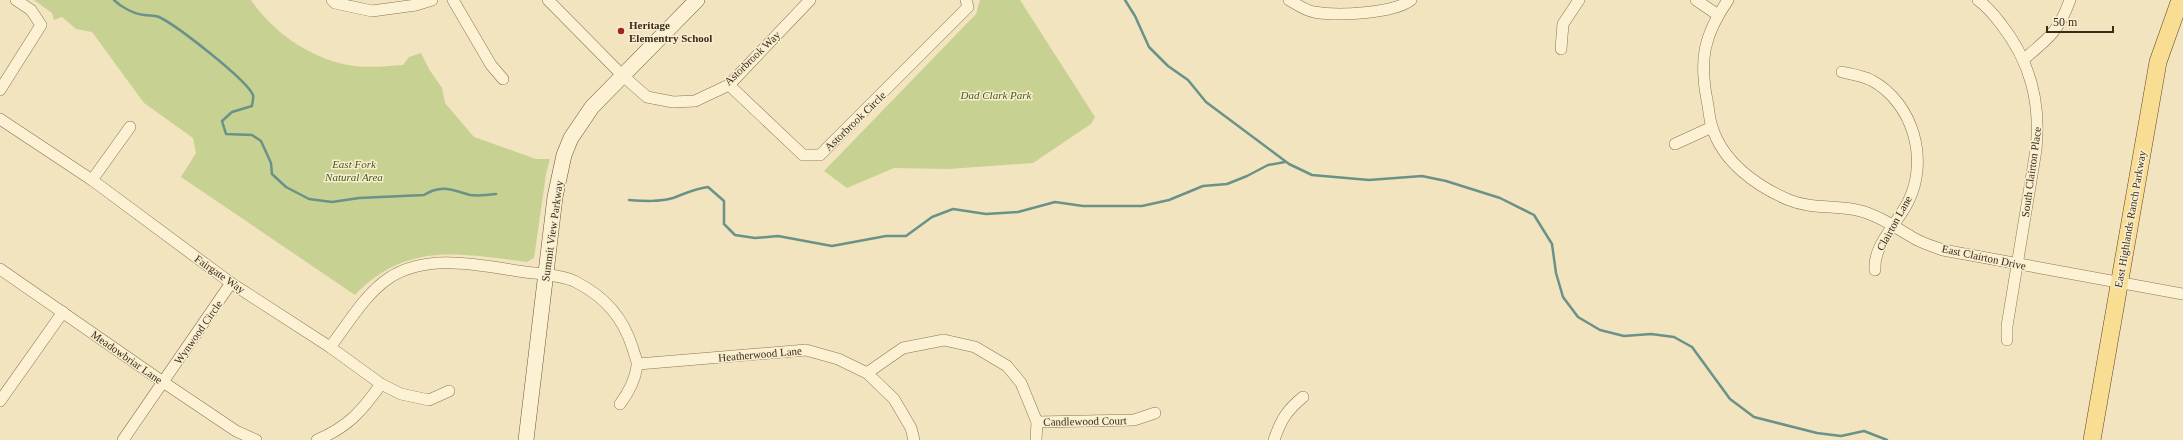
<svg xmlns="http://www.w3.org/2000/svg" width="2183" height="440" font-family="Georgia,serif">
	<style>
		.green { fill: #c7d192 }
		.lines { fill: none; stroke-linecap: round; stroke-linejoin: round }
		.stream { stroke: #699289; stroke-width: 2.5 }
		.street-casing { stroke: #8c7456; stroke-width: 12 }
		.secondary-casing { stroke: #6e5539; stroke-width: 16 }
		.primary-casing { stroke: #59422a; stroke-width: 18 }
		.street { stroke: #fcf1d3; stroke-width: 11 }
		.secondary { stroke: #fcf1d3; stroke-width: 15 }
		.primary { stroke: #f9dd93; stroke-width: 17 }
		.poi-dot { fill: #a02420; stroke: #f8eecf; stroke-width: 1.5 }
		.labels { text-anchor: middle; dominant-baseline: central; stroke-width: 3; stroke-linejoin: round; paint-order: stroke }
		.poi-label { font-size: 11px; font-weight: bold; fill: #3a2b1b; stroke: #f8eecf; text-anchor: start }
		.street-label { font-size: 11px; fill: #3a2b1b; stroke: #f8eecf }
		.park-label { font-size: 11px; font-style: italic; fill: #485820; stroke: #f8eecf }
	</style>
	<rect width="100%" height="100%" fill="#f2e4bf"/>
	<g class="green">
		<path d="M34 0H251C274 34 313 60 354 66 370 68 387 66 403 65L409 57 421 53 429 69 442 88 445 103 474 137 536 159H550L546 174 534 258 527 262C460 254 407 241 355 295L181 177 196 153 193 138 144 103 92 32 76 29 62 17 54 20 52 13Z"/>
		<path d="M980 0H1020L1095 117 1091 124 1033 163 949 169 894 168 847 188 824 171 976 14Z"/>
	</g>
	<g class="lines">
		<g class="stream">
			<path d="M114 0C121 7 134 14 144 15 149 16 154 15 159 17 176 25 246 79 253 95 254 98 252 103 252 106L232 112 222 121 226 134 252 135 261 141 271 163 272 174 286 187 309 199 332 202 359 198 424 195C442 184 452 190 470 195 478 196 488 195 496 194"/>
			<path d="M1125 0 1135 16 1149 47 1168 66 1188 80 1206 102 1289 164 1312 175 1369 180 1422 176 1446 181 1500 198 1534 215 1552 244 1556 273 1563 297 1578 317 1600 330 1624 336 1651 334 1674 337 1692 347 1730 399 1754 417 1817 433 1841 436 1864 431 1887 440"/>
			<path d="M629 200C644 201 659 202 673 198 687 193 693 189 708 187L724 201V224L735 235 755 238 778 236 832 246 886 236H906L932 217 953 209 986 214 1018 212 1055 202 1083 206H1142L1169 200 1203 186 1227 184 1247 176 1268 165 1285 162"/>
		</g>
		<g class="street-casing">
			<g id="street">
				<path d="M332 0 335 3 372 11 416 5 432 0"/>
				<path d="M453 0 491 65 503 79"/>
				<path d="M548 0 622 75 647 97 673 102 695 101 729 85 810 0"/>
				<path d="M1289 0C1296 4 1306 11 1314 12 1336 16 1393 14 1411 0"/>
				<path d="M1696 0 1718 15"/>
				<path d="M1728 0C1704 35 1699 59 1707 100 1709 109 1709 118 1712 127 1723 162 1756 186 1789 200 1816 211 1846 203 1872 215 1886 220 1899 230 1912 237 1921 243 1932 246 1943 250L2183 294"/>
				<path d="M1978 0C1988 7 1994 15 2001 24 2031 62 2041 103 2036 150L2007 326V340"/>
				<path d="M1561 49 1563 24 1579 0"/>
				<path d="M2024 59C2048 39 2059 31 2070 0"/>
				<path d="M1842 72C1851 74 1863 76 1871 80 1914 103 1929 161 1908 202 1897 224 1873 245 1875 270"/>
				<path d="M729 85 803 155H820L968 7 966 0"/>
				<path d="M0 90 41 25 31 10 16 0"/>
				<path d="M0 119 92 180 231 283 330 347 381 384 401 394 429 400 449 391"/>
				<path d="M1675 144 1712 127"/>
				<path d="M92 180 130 127"/>
				<path d="M0 269 163 382 236 431 256 440"/>
				<path d="M330 347C348 324 365 294 389 278 429 252 482 266 525 272 541 274 562 275 576 282 605 297 623 317 633 349 634 354 638 361 637 366 635 381 629 392 620 404"/>
				<path d="M638 364 806 350 838 359 867 373 894 399 911 428 914 440"/>
				<path d="M867 373 903 348 944 340 975 347 1007 366 1021 383 1037 422 1036 440"/>
				<path d="M0 401 63 312"/>
				<path d="M1037 422 1134 420 1155 413"/>
				<path d="M123 440 231 283"/>
				<path d="M317 440C348 427 362 411 381 384"/>
				<path d="M1274 440C1281 420 1286 411 1303 397"/>
			</g>
		</g>
		<g class="secondary-casing">
			<path id="secondary" d="M526 440 555 197 564 155 571 138 592 107 697 0"/>
		</g>
		<g class="primary-casing">
			<path id="primary" d="M2092 440 2158 62 2180 0"/>
		</g>
		<use href="#street" class="street"/>
		<use href="#secondary" class="secondary"/>
		<use href="#primary" class="primary"/>
	</g>
	<circle class="poi-dot" cx="621" cy="31" r="4"/>
	<g class="labels">
		<g class="poi-label">
			<text x="629" y="25">Heritage<tspan x="629" dy="13">Elementry School</tspan></text>
		</g>
		<g class="street-label">
			<text transform="translate(752 58) rotate(-44)">Astorbrook Way</text>
			<text transform="translate(855 121) rotate(-44)">Astorbrook Circle</text>
			<text transform="translate(2031 172) rotate(-82)">South Clairton Place</text>
			<text transform="translate(2130 219) rotate(-80)">East Highlands Ranch Parkway</text>
			<text transform="translate(1894 223) rotate(-61)">Clairton Lane</text>
			<text transform="translate(552 231) rotate(-82)">Summit View Parkway</text>
			<text transform="translate(1984 257) rotate(12)">East Clairton Drive</text>
			<text transform="translate(220 274) rotate(35)">Fairgate Way</text>
			<text transform="translate(198 332) rotate(-55)">Wynwood Circle</text>
			<text transform="translate(760 354) rotate(-5)">Heatherwood Lane</text>
			<text transform="translate(127 357) rotate(35)">Meadowbriar Lane</text>
			<text transform="translate(1085 421) rotate(-1)">Candlewood Court</text>
		</g>
		<g class="park-label">
			<text x="996" y="95">Dad Clark Park</text>
			<text x="354" y="164">East Fork<tspan x="354" dy="13">Natural Area</tspan></text>
		</g>
	</g>
	<path d="M2047 26v6h66v-6" fill="none" stroke="#3a2b1b" stroke-width="2"/>
	<text x="2053" y="26" font-size="12" fill="#3a2b1b" stroke="#f8eecf" stroke-width="3" paint-order="stroke">50 m</text>
</svg>
